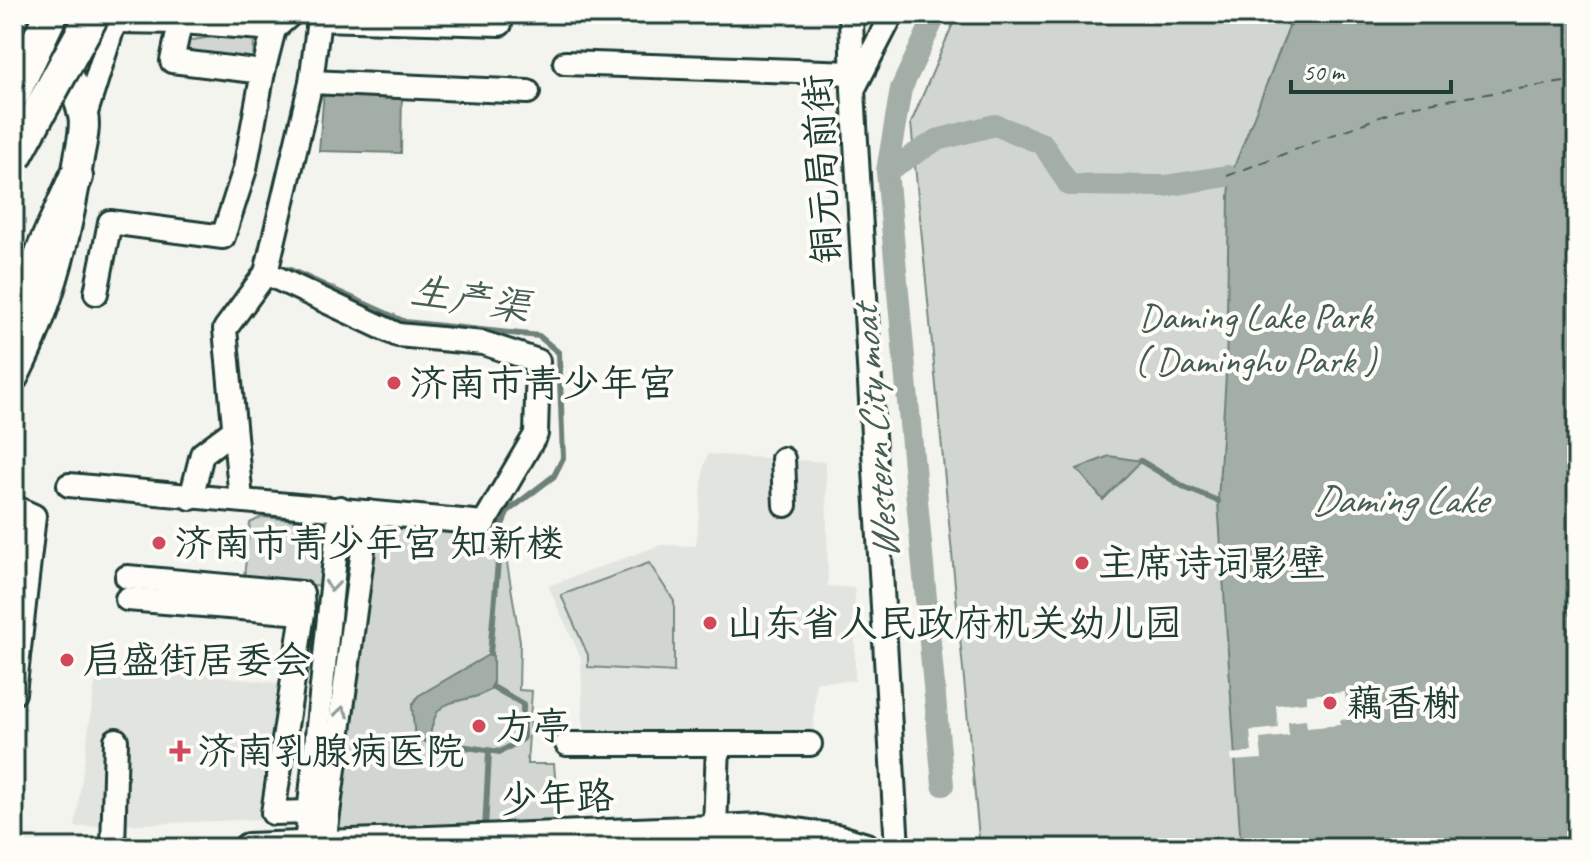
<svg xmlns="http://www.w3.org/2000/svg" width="1591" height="862" font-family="Caveat,'LXGW WenKai TC',sans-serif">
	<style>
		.built { fill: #e2e5df }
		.green { fill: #d1d6d1; stroke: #788a82; stroke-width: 2 }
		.water { fill: #a3aea7; stroke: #6e8179; stroke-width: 2 }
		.pier { fill: #f4f4ef }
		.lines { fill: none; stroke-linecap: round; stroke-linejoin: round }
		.stream { stroke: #6e8179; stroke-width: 6 }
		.canal { stroke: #a3aea7; stroke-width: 22 }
		.ferry { stroke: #475f56; stroke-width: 2; stroke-dasharray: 10 8; stroke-linecap: butt }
		.minor-casing { stroke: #1f3d34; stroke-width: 28 }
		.major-casing { stroke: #1f3d34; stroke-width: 34 }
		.highway-casing { stroke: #1f3d34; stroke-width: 38 }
		.minor { stroke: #fdfcf7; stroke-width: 22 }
		.major { stroke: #fdfcf7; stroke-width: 28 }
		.highway { stroke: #fdfcf7; stroke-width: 32 }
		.highway-bridge-casing { stroke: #1f3d34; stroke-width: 38; stroke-linecap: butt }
		.highway-bridge { stroke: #fdfcf7; stroke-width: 32 }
		.oneway { stroke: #8e9c96 }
		.poi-dot { fill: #d1495b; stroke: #fdfcf7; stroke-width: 3 }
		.labels { text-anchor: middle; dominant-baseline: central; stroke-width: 8; stroke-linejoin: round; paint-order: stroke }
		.street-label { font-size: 38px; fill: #1f3d34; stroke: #fdfcf7 }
		.park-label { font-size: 38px; fill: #435c53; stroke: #fdfcf7 }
		.poi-label { font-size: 38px; fill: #1f3d34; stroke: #fdfcf7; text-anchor: start }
		.water-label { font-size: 40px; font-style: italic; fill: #475f56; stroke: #fdfcf7 }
	</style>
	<rect width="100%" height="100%" fill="#f4f4ef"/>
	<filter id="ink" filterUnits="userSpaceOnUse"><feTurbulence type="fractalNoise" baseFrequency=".0125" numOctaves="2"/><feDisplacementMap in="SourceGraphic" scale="16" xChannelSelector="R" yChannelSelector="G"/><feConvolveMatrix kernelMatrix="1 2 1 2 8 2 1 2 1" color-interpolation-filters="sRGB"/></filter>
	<g filter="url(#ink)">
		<g class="built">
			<path d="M708 454 826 462 828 586 855 588V681L816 682 813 737 583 733 581 658 548 586 660 545 696 546 704 465Z"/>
			<path d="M98 661 284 684 264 819 75 827Z"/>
		</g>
		<g class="green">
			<path d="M957 14H1577V848H980L911 123Z"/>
			<path d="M240 33 254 40 253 60 183 52 186 41Z"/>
			<path d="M262 517 328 523 321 586 244 577 250 523Z"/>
			<path d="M378 527H501L520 641 519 690 532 691 527 764H554L559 825 337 830Z"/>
			<path d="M649 563 674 601V672L588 667V655L561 595Z"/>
		</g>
		<g class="water">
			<path d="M1294 14H1577V848H1241L1218 501 1226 375 1229 196 1231 175Z"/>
			<path d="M324 90 402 91 401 153 319 151Z"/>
			<path d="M1109 456 1141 461 1103 500 1077 469Z"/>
			<path d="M490 654 493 656V687C476 703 453 696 439 710 431 720 433 731 427 741H415L412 706 418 696Z"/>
		</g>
		<path class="pier" d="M1345 692 1348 719 1340 720V725L1307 728 1306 720 1288 722 1289 736 1260 739 1262 759 1231 761V754L1252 752 1250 731 1278 728 1276 705 1307 702V695Z"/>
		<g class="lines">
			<g class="stream">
				<path d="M62 36 72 14"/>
				<path d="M288 269 405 322 539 336 559 353 563 458 554 476 508 511 501 527 490 654"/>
				<path d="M1141 461 1186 488 1218 501"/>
				<path d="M427 741 500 752 523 739V704L493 687"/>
				<path d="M485 830 489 752"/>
			</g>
			<g class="canal">
				<path d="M936 14 901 89 887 171 943 785"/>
				<path d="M887 171 937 140 995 125 1043 144 1069 185 1165 186 1227 176"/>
			</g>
			<path class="ferry" d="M1227 176 1408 106 1577 80"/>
			<g class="minor-casing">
				<g id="minor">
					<path d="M851 14 853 90 897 848"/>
					<path d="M115 21 181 22 274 29 291 14"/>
					<path d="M565 63 853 73"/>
					<path d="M263 72 274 29"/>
					<path d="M311 82 319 19 500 24"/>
					<path d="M855 86 892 14"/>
					<path d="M84 119 117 14"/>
					<path d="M266 273 311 82 528 92"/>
					<path d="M96 293 110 222 223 237 245 169 263 72 172 61 182 14"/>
					<path d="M783 459 785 505"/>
					<path d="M69 485 484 523 536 434 538 361 483 343 398 335 266 273 225 329 241 500"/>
					<path d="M191 498 202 454 234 430"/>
					<path d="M14 507 34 516 14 693"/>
					<path d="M127 577 302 593 303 613 273 813 310 812"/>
					<path d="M127 599 303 613"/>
					<path d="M567 744H810"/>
					<path d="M715 829 718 744"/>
					<path d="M324 844 368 512"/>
					<path d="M306 845 340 508"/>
					<path d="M113 848 116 740"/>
				</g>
			</g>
			<g class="major-casing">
				<g id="major">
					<path d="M14 39 35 43 52 61"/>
					<path d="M14 376C49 308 68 234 79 158 81 145 86 128 83 115 75 80 53 47 36 15"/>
					<path d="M248 848 764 828 837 839 866 848"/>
				</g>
			</g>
			<g class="highway-casing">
				<path id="highway" d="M14 327 45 246 76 177"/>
			</g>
			<use href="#minor" class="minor"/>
			<use href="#major" class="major"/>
			<use href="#highway" class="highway"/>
			<g class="highway-bridge-casing">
				<g id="highway-bridge">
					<path d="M14 92 51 14"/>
					<path d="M14 158 93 14"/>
				</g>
			</g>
			<use href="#highway-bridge" class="highway-bridge"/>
		</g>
		<defs><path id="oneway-chevron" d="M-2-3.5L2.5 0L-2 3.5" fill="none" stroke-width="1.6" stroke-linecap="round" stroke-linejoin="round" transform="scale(2)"/></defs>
		<g class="oneway">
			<use href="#oneway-chevron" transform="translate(332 586) rotate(96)"/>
			<use href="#oneway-chevron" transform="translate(342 712) rotate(-82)"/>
		</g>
	</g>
	<g class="poi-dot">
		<circle cx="394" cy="383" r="8"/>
		<circle cx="159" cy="543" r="8"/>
		<circle cx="1082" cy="563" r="8"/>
		<circle cx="710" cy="623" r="8"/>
		<circle cx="67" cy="660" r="8"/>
		<circle cx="1330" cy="703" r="8"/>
		<circle cx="479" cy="726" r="8"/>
		<path d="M176 739h8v8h8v8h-8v8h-8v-8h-8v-8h8z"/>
	</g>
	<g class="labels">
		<g class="street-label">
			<text transform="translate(822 169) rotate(-93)">铜元局前街</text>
			<text transform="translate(557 798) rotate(-2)">少年路</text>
		</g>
		<g class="park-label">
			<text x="1255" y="316">Daming Lake Park<tspan x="1255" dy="44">( Daminghu Park )</tspan></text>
		</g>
		<g class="poi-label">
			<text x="410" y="383">济南市青少年宫</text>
			<text x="175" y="543">济南市青少年宫 知新楼</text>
			<text x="1098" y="563">主席诗词影壁</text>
			<text x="726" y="623">山东省人民政府机关幼儿园</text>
			<text x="83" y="660">启盛街居委会</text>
			<text x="1346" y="703">藕香榭</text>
			<text x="495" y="726">方亭</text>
			<text x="198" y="751">济南乳腺病医院</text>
		</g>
		<g class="water-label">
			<text transform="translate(470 299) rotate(9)">生产渠</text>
			<text transform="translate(875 433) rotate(-95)">Western City moat</text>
			<text x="1399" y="500">Daming Lake</text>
		</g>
	</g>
	<rect width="1591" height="862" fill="none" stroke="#fdfcf7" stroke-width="48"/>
	<rect x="24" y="24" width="1543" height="814" fill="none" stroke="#1f3d34" stroke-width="3" filter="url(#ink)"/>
	<path d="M1291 80v12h160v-12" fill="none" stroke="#1f3d34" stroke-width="4"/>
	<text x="1303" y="80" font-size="24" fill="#1f3d34" stroke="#fdfcf7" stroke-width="6" paint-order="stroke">50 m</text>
</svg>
